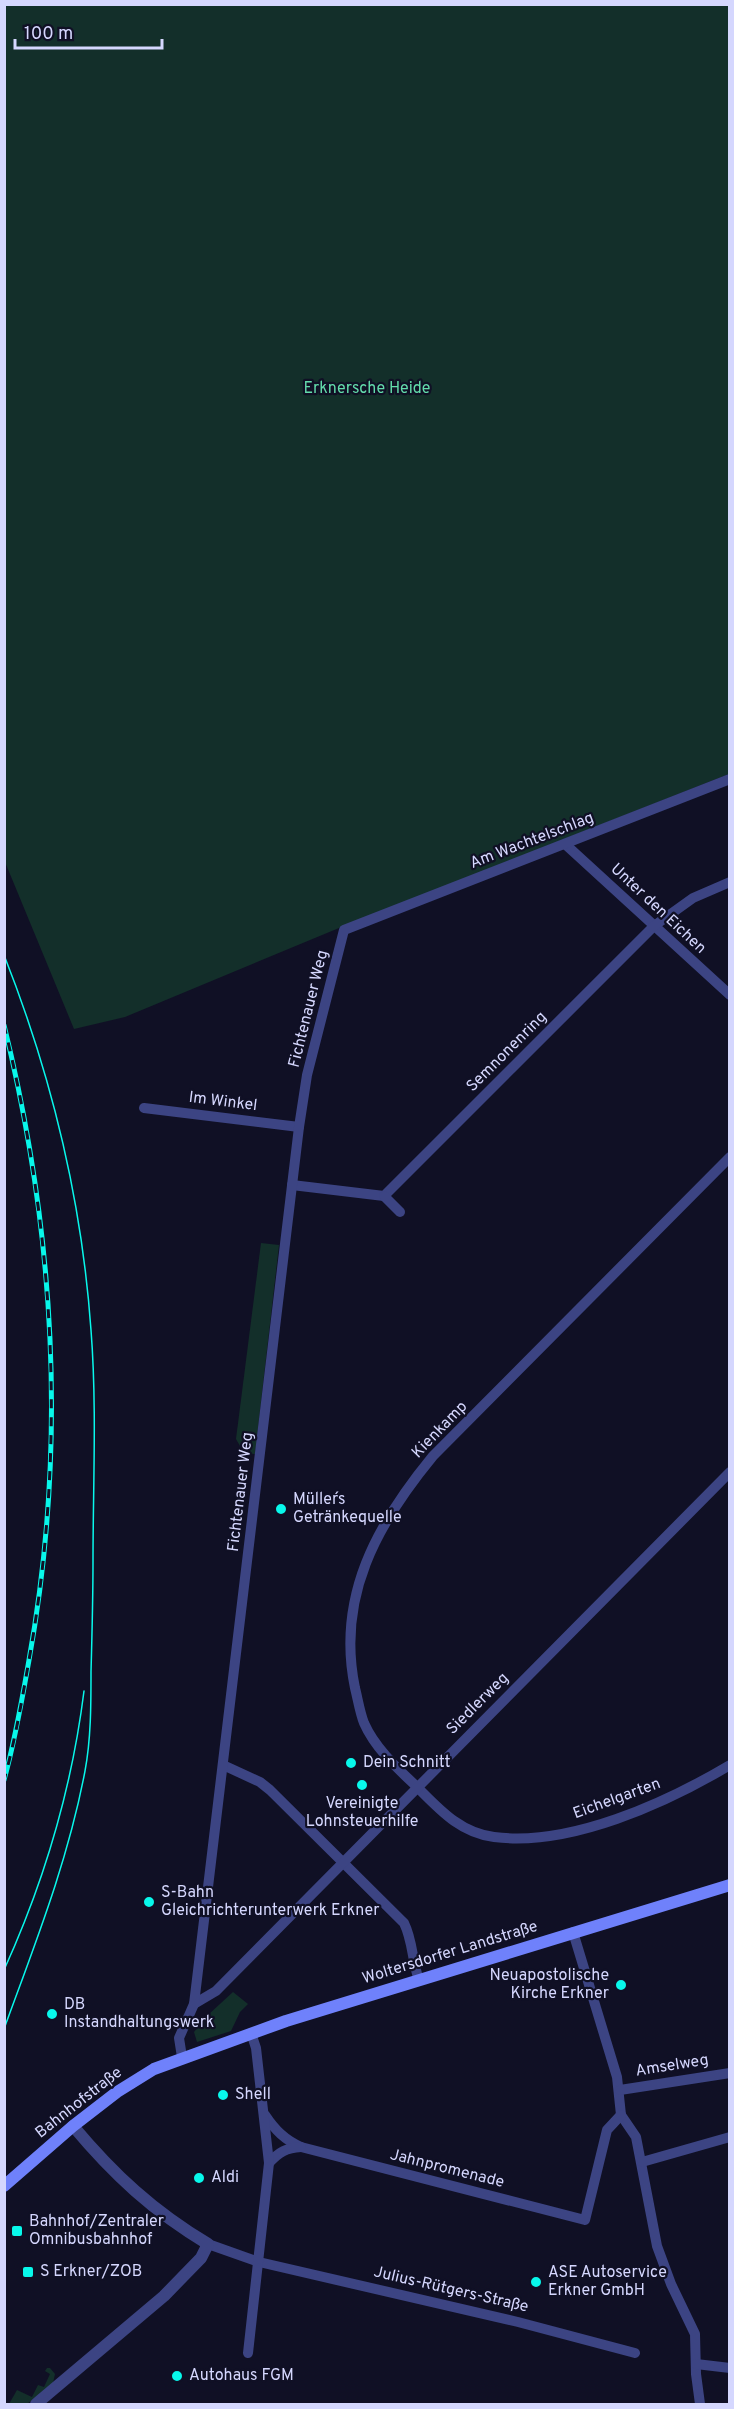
<svg xmlns="http://www.w3.org/2000/svg" width="734" height="2409" font-family="Overpass,sans-serif">
	<style>
		.green { fill: #132f2a }
		.lines { fill: none; stroke-linecap: round; stroke-linejoin: round }
		.minor { stroke: #3c4483; stroke-width: 10 }
		.tertiary { stroke: #3c4483; stroke-width: 12 }
		.secondary { stroke: #6f81fb; stroke-width: 12 }
		.tram { stroke: #08f8eb; stroke-width: 1.5 }
		.rail-casing { stroke: #08f8eb; stroke-width: 5 }
		.rail { stroke: #101025; stroke-width: 3; stroke-dasharray: 9; stroke-linecap: butt }
		.poi-dot { fill: #08f8eb; stroke: #101025; stroke-width: 2 }
		.labels { text-anchor: middle; dominant-baseline: central; stroke-width: 4.5; stroke-linejoin: round; paint-order: stroke }
		.park-label { font-size: 16px; fill: #63dcab; stroke: #101025 }
		.street-label { font-size: 16px; fill: #d5d7fe; stroke: #101025 }
		.poi-label { font-size: 16px; fill: #d5d7fe; stroke: #101025; text-anchor: start }
	</style>
	<rect width="100%" height="100%" fill="#101025"/>
	<g class="green">
		<path d="M4 5H729V774L339 928 125 1017 74 1029 5 862Z"/>
		<path d="M261 1243 279 1245 255 1454 244 1453 236 1439Z"/>
		<path d="M233 1992 248 2004 240 2012 231 2031 197 2042 194 2032 208 2015Z"/>
		<path d="M47 2368H50L55 2374 53 2383 27 2404H9L17 2390 32 2397 38 2385 44 2387 50 2374 45 2371Z"/>
	</g>
	<g class="lines">
		<g class="minor">
			<path d="M565 844 730 995"/>
			<path d="M144 1108 299 1127"/>
			<path d="M730 1157 433 1456C377 1524 336 1597 355 1688 358 1700 360 1713 364 1723 375 1748 397 1768 416 1786 439 1809 460 1833 494 1837 570 1847 666 1803 730 1765"/>
			<path d="M292 1185 384 1196 654 926 693 898 730 882"/>
			<path d="M384 1196 400 1212"/>
			<path d="M223 1765 260 1782 270 1790 404 1923C413 1941 412 1961 419 1980"/>
			<path d="M573 1932 617 2077 621 2115 636 2137 657 2246 671 2284 695 2334 696 2374 700 2404"/>
			<path d="M194 2004 216 1991 730 1472"/>
			<path d="M182 2057 179 2038 194 2004 299 1127 307 1075 344 930 730 779"/>
			<path d="M620 2090 730 2073"/>
			<path d="M265 2115C275 2130 285 2140 301 2147L585 2220 607 2130 621 2115"/>
			<path d="M642 2162 730 2137"/>
			<path d="M269 2163C279 2152 286 2148 301 2147"/>
			<path d="M208 2244 259 2262 518 2322 635 2353"/>
			<path d="M248 2353 269 2163 256 2048 251 2033"/>
			<path d="M696 2364 730 2368"/>
		</g>
		<path class="tertiary" d="M36 2404 164 2296 201 2258 208 2244C153 2211 114 2175 73 2126"/>
		<path class="secondary" d="M4 2186 73 2126 117 2092 154 2069 286 2021 730 1885"/>
		<g class="tram">
			<path d="M4 955C51 1074 82 1203 91 1330 97 1407 93 1485 93 1562 93 1599 92 1636 91 1672 91 1705 91 1739 85 1771 68 1861 35 1944 4 2029"/>
			<path d="M4 1970C44 1882 72 1787 84 1691"/>
		</g>
		<g class="rail-casing">
			<path id="rail" d="M4 1025C55 1233 67 1448 29 1660 22 1700 15 1741 4 1780"/>
		</g>
		<use href="#rail" class="rail"/>
	</g>
	<g class="poi-dot">
		<circle cx="281" cy="1509" r="6"/>
		<circle cx="351" cy="1763" r="6"/>
		<circle cx="362" cy="1785" r="6"/>
		<circle cx="149" cy="1902" r="6"/>
		<circle cx="621" cy="1985" r="6"/>
		<circle cx="52" cy="2014" r="6"/>
		<circle cx="223" cy="2095" r="6"/>
		<circle cx="199" cy="2178" r="6"/>
		<rect x="11" y="2225" width="12" height="12" rx="3"/>
		<rect x="22" y="2266" width="12" height="12" rx="3"/>
		<circle cx="536" cy="2282" r="6"/>
		<circle cx="177" cy="2376" r="6"/>
	</g>
	<g class="labels">
		<g class="park-label">
			<text x="367" y="389">Erknersche Heide</text>
		</g>
		<g class="street-label">
			<text transform="translate(532 841) rotate(-21)">Am Wachtelschlag</text>
			<text transform="translate(658 909) rotate(43)">Unter den Eichen</text>
			<text transform="translate(309 1009) rotate(-76)">Fichtenauer Weg</text>
			<text transform="translate(507 1052) rotate(-45)">Semnonenring</text>
			<text transform="translate(223 1102) rotate(7)">Im Winkel</text>
			<text transform="translate(440 1430) rotate(-46)">Kienkamp</text>
			<text transform="translate(241 1492) rotate(-83)">Fichtenauer Weg</text>
			<text transform="translate(478 1704) rotate(-45)">Siedlerweg</text>
			<text transform="translate(617 1799) rotate(-20)">Eichelgarten</text>
			<text transform="translate(450 1953) rotate(-17)">Woltersdorfer Landstraße</text>
			<text transform="translate(672 2066) rotate(-9)">Amselweg</text>
			<text transform="translate(79 2103) rotate(-38)">Bahnhofstraße</text>
			<text transform="translate(447 2169) rotate(14)">Jahnpromenade</text>
			<text transform="translate(451 2290) rotate(13)">Julius-Rütgers-Straße</text>
		</g>
		<g class="poi-label">
			<text x="293" y="1500">Müller´s<tspan x="293" dy="18">Getränkequelle</tspan></text>
			<text x="363" y="1763">Dein Schnitt</text>
			<text x="362" y="1804" text-anchor="middle">Vereinigte<tspan x="362" dy="18">Lohnsteuerhilfe</tspan></text>
			<text x="161" y="1893">S-Bahn<tspan x="161" dy="18">Gleichrichterunterwerk Erkner</tspan></text>
			<text x="609" y="1976" text-anchor="end">Neuapostolische<tspan x="609" dy="18">Kirche Erkner</tspan></text>
			<text x="64" y="2005">DB<tspan x="64" dy="18">Instandhaltungswerk</tspan></text>
			<text x="235" y="2095">Shell</text>
			<text x="211" y="2178">Aldi</text>
			<text x="29" y="2222">Bahnhof/Zentraler<tspan x="29" dy="18">Omnibusbahnhof</tspan></text>
			<text x="40" y="2272">S Erkner/ZOB</text>
			<text x="548" y="2273">ASE Autoservice<tspan x="548" dy="18">Erkner GmbH</tspan></text>
			<text x="189" y="2376">Autohaus FGM</text>
		</g>
	</g>
	<rect width="734" height="2409" fill="none" stroke="#d5d7fe" stroke-width="12"/>
	<path d="M15 39v9h147v-9" fill="none" stroke="#d5d7fe" stroke-width="3"/>
	<text x="24" y="39" font-size="18" fill="#d5d7fe" stroke="#101025" stroke-width="4.5" paint-order="stroke">100 m</text>
</svg>
